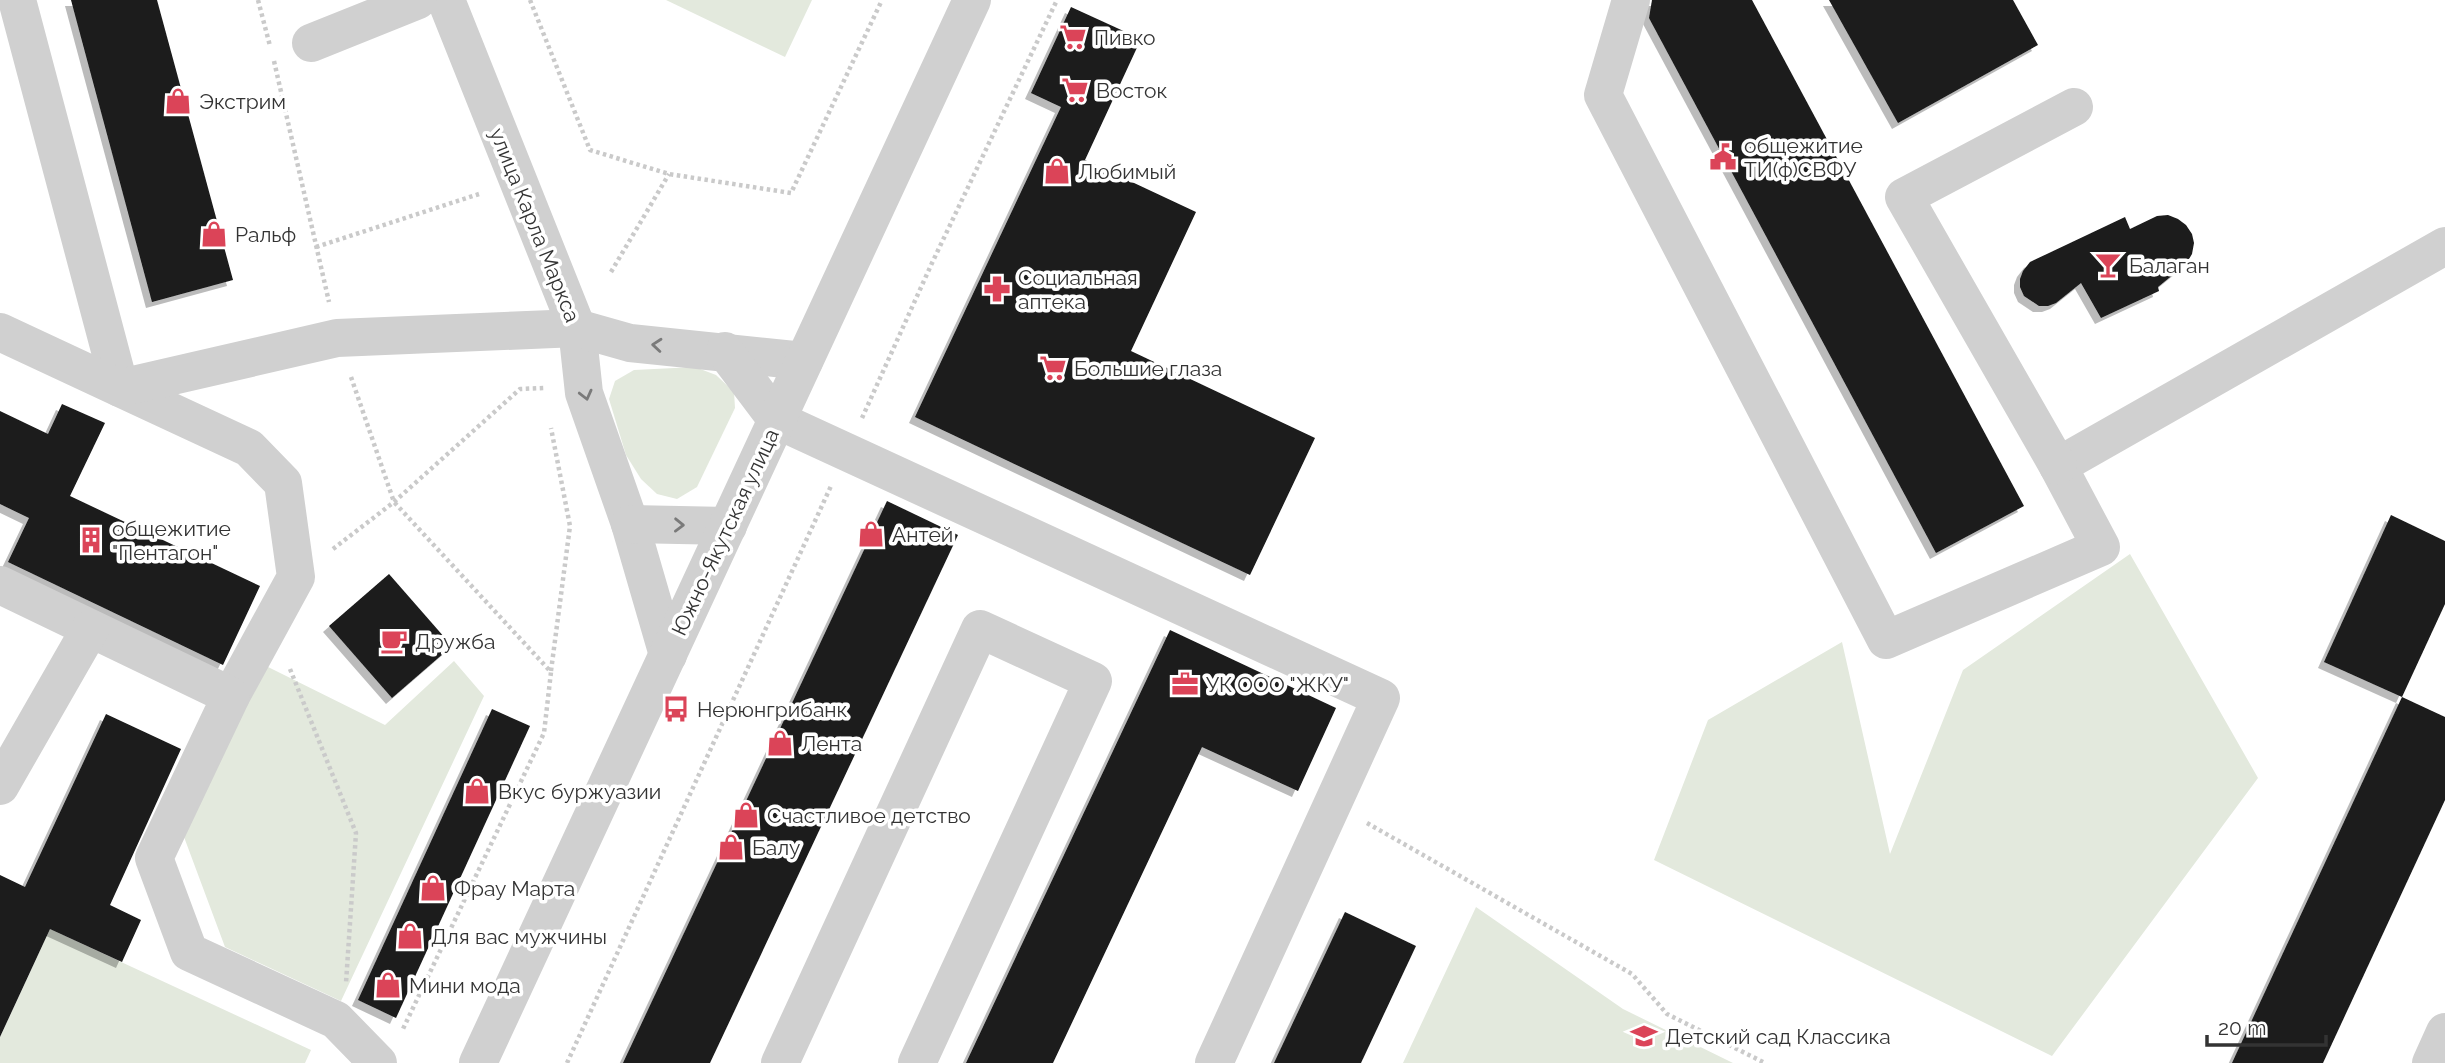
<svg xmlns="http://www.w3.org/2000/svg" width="2445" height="1063" font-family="Raleway,sans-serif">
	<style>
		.green { fill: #e3e9dd }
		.building { fill: #1a1a1a; filter: url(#shadow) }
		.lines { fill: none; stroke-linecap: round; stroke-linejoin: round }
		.path { stroke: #cacaca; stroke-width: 4.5; stroke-dasharray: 3.5 3.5; stroke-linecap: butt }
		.minor { stroke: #d0d0d0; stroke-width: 38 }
		.oneway { stroke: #7a7a7a }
		.labels { text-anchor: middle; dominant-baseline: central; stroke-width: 7; stroke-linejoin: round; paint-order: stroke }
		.poi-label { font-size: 21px; fill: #333; stroke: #fff; text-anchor: start }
		.street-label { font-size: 21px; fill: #333; stroke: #fff }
	</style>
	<defs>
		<filter id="shadow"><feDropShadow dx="-6" dy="6" stdDeviation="0" flood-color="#0004"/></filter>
	</defs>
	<rect width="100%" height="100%" fill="#fff"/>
	<g class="green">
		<path d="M666 0H812L785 57Z"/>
		<path d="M695 367 716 375 734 392 735 408 697 487 677 499 657 494 641 479 626 455 609 399 615 381 634 370Z"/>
		<path d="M2130 554 2258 778 2052 1056 1654 860 1708 720 1842 642 1890 854 1963 670Z"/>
		<path d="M454 661 484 696 341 1001 225 947 184 837 262 664 385 725Z"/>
		<path d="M1476 907 1623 1009 1733 1063H1403Z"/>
		<path d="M50 929 311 1050 305 1063H0V1037Z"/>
	</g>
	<g class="building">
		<path d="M71 0H157L233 280 152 302Z"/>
		<path d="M1652 0H1752L2024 506 1936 553 1649 18Z"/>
		<path d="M1829 0H2013L2038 45 1898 123Z"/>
		<path d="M1071 7 1141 39 1085 160 1196 212 1131 351 1315 438 1250 575 915 417 1061 107 1031 93Z"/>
		<path d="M2168 215 2178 219 2186 225 2192 234 2194 243 2192 254 2186 264 2158 287 2159 291 2101 318 2081 283 2056 303 2048 306H2039L2024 296 2020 287V279L2023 271 2030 262 2125 217 2130 229 2157 216Z"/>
		<path d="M62 404 105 423 70 496 260 586 223 665 8 562 29 518 0 504V411L48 434Z"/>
		<path d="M887 501 958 535 710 1063H623Z"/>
		<path d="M2391 515 2445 541V604L2402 697 2324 662Z"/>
		<path d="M389 574 452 646 392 698 329 626Z"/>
		<path d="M1170 630 1336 708 1298 791 1202 747 1053 1063H966Z"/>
		<path d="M2402 697 2445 717V800L2323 1063H2232Z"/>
		<path d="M492 709 530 726 396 1018 358 1000Z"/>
		<path d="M106 714 181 749 110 905 141 920 122 962 50 929 0 1037V875L25 887Z"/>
		<path d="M1345 912 1416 946 1361 1063H1274Z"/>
	</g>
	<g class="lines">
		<g class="path">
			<path d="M258 0 270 46"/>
			<path d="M530 0 590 150 669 174 791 193 882 0"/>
			<path d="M274 61 329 302"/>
			<path d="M316 247 479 194"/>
			<path d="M611 272 669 174"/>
			<path d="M351 377 394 502 551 672 544 733 402 1031"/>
			<path d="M862 418 932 263 1057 0"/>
			<path d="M333 549 394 502 520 389 544 388"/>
			<path d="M290 669 356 833 346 983"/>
			<path d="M551 671 570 526 551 428"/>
			<path d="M1367 823 1632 974 1667 1014 1765 1063"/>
			<path d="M567 1063 831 486"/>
		</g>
		<g class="minor">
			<path d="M17 0 120 388 249 448 283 483 296 577 231 696"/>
			<path d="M446 0 577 328 584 393 630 524 668 655"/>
			<path d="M1631 0 1603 95 1886 640 2101 547 2058 466 2445 246"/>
			<path d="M311 43 418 0"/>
			<path d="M0 332 120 388 337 338 577 328 630 343 804 361"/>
			<path d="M725 351 777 420 1381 698 1214 1063"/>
			<path d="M2058 466 1904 197 2074 107"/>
			<path d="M630 524 728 526"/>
			<path d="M0 585 231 696 154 858 189 952 336 1020 378 1063"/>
			<path d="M0 786 90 629"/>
			<path d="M478 1063 972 0"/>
			<path d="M780 1063 980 629 1093 681 917 1063"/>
			<path d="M2431 1063 2445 1032"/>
		</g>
	</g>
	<defs><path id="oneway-chevron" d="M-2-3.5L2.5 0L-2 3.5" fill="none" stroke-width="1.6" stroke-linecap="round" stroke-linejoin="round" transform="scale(1.75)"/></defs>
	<g class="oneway">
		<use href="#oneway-chevron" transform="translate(657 345) rotate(-175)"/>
		<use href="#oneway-chevron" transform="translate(586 395) rotate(76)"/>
		<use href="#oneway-chevron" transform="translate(679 525) rotate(1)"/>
	</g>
	<defs>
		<g id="supermarket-bare" transform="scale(2.1)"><path d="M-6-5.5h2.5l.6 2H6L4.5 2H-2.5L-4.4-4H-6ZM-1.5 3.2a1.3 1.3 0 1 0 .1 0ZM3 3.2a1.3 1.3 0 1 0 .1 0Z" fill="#db4458" stroke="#fff" stroke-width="2.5" paint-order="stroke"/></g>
		<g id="shop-bare" transform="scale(2.1)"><path d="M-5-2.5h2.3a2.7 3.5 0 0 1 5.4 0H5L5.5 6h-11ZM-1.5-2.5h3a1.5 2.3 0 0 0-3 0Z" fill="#db4458" stroke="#fff" stroke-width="2.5" paint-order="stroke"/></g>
		<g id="civic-bare" transform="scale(2.1)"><path d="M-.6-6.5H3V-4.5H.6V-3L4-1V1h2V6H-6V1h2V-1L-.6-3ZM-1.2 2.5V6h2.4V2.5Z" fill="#db4458" stroke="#fff" stroke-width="2.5" paint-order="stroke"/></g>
		<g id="bar-bare" transform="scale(2.1)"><path d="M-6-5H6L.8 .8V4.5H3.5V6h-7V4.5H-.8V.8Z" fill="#db4458" stroke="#fff" stroke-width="2.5" paint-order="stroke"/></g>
		<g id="pharmacy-bare" transform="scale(2.1)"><path d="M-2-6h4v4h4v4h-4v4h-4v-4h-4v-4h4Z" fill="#db4458" stroke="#fff" stroke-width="2.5" paint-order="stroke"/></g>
		<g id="building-bare" transform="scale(2.1)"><path d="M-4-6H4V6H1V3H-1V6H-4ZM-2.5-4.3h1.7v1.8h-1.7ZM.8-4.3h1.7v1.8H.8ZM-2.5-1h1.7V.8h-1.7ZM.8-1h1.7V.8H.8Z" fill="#db4458" stroke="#fff" stroke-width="2.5" paint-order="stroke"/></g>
		<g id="cafe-bare" transform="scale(2.1)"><path d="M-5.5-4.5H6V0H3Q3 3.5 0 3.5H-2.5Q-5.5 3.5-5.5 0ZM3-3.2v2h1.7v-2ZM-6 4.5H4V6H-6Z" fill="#db4458" stroke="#fff" stroke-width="2.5" paint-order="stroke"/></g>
		<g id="office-bare" transform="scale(2.1)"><path d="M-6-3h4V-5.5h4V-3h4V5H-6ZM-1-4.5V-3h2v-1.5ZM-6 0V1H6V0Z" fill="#db4458" stroke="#fff" stroke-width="2.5" paint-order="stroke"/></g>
		<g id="bus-bare" transform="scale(2.1)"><path d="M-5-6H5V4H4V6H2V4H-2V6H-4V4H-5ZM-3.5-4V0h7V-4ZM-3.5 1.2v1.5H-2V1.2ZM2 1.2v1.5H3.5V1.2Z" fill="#db4458" stroke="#fff" stroke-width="2.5" paint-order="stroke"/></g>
		<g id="school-bare" transform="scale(2.1)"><path d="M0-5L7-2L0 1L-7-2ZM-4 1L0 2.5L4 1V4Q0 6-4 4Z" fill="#db4458" stroke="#fff" stroke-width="2.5" paint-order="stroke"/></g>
	</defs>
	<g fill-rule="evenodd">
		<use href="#supermarket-bare" x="1073" y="37"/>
		<use href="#supermarket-bare" x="1075" y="90"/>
		<use href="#shop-bare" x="178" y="101"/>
		<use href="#civic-bare" x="1723" y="157"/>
		<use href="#shop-bare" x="1057" y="171"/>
		<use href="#shop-bare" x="214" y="234"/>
		<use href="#bar-bare" x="2108" y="265"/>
		<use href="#pharmacy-bare" x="997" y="289"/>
		<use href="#supermarket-bare" x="1053" y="368"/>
		<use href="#shop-bare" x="871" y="534"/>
		<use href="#building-bare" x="91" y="540"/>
		<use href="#cafe-bare" x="394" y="641"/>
		<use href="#office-bare" x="1185" y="684"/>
		<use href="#bus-bare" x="676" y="709"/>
		<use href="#shop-bare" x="780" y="743"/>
		<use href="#shop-bare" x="477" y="791"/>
		<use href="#shop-bare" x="746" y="815"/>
		<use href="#shop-bare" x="731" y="847"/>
		<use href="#shop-bare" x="433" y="888"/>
		<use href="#shop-bare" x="410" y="936"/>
		<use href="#shop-bare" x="388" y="985"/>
		<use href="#school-bare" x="1644" y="1036"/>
	</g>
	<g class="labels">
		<g class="poi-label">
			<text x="1094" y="37">Пивко</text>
			<text x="1096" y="90">Восток</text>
			<text x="199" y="101">Экстрим</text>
			<text x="1744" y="145">общежитие<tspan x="1744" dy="24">ТИ(ф)СВФУ</tspan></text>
			<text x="1078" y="171">Любимый</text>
			<text x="235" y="234">Ральф</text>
			<text x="2129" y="265">Балаган</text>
			<text x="1018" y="277">Социальная<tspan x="1018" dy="24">аптека</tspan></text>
			<text x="1074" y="368">Большие глаза</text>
			<text x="112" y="528">общежитие<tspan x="112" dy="24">"Пентагон"</tspan></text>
			<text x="892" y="534">Антей</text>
			<text x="415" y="641">Дружба</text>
			<text x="1206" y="684">УК ООО "ЖКУ"</text>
			<text x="697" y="709">Нерюнгрибанк</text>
			<text x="801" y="743">Лента</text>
			<text x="498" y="791">Вкус буржуазии</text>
			<text x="767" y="815">Счастливое детство</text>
			<text x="752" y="847">Балу</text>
			<text x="454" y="888">Фрау Марта</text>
			<text x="431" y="936">Для вас мужчины</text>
			<text x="409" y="985">Мини мода</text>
			<text x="1665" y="1036">Детский сад Классика</text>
		</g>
		<g class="street-label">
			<text transform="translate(535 225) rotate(68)">улица Карла Маркса</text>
			<text transform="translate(725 532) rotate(-65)">Южно-Якутская улица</text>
		</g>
	</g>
	<path d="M2207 1035v10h119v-10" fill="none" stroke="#333333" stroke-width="3.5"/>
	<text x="2218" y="1035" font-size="21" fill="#333333" stroke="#ffffff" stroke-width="5" paint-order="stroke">20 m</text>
</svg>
